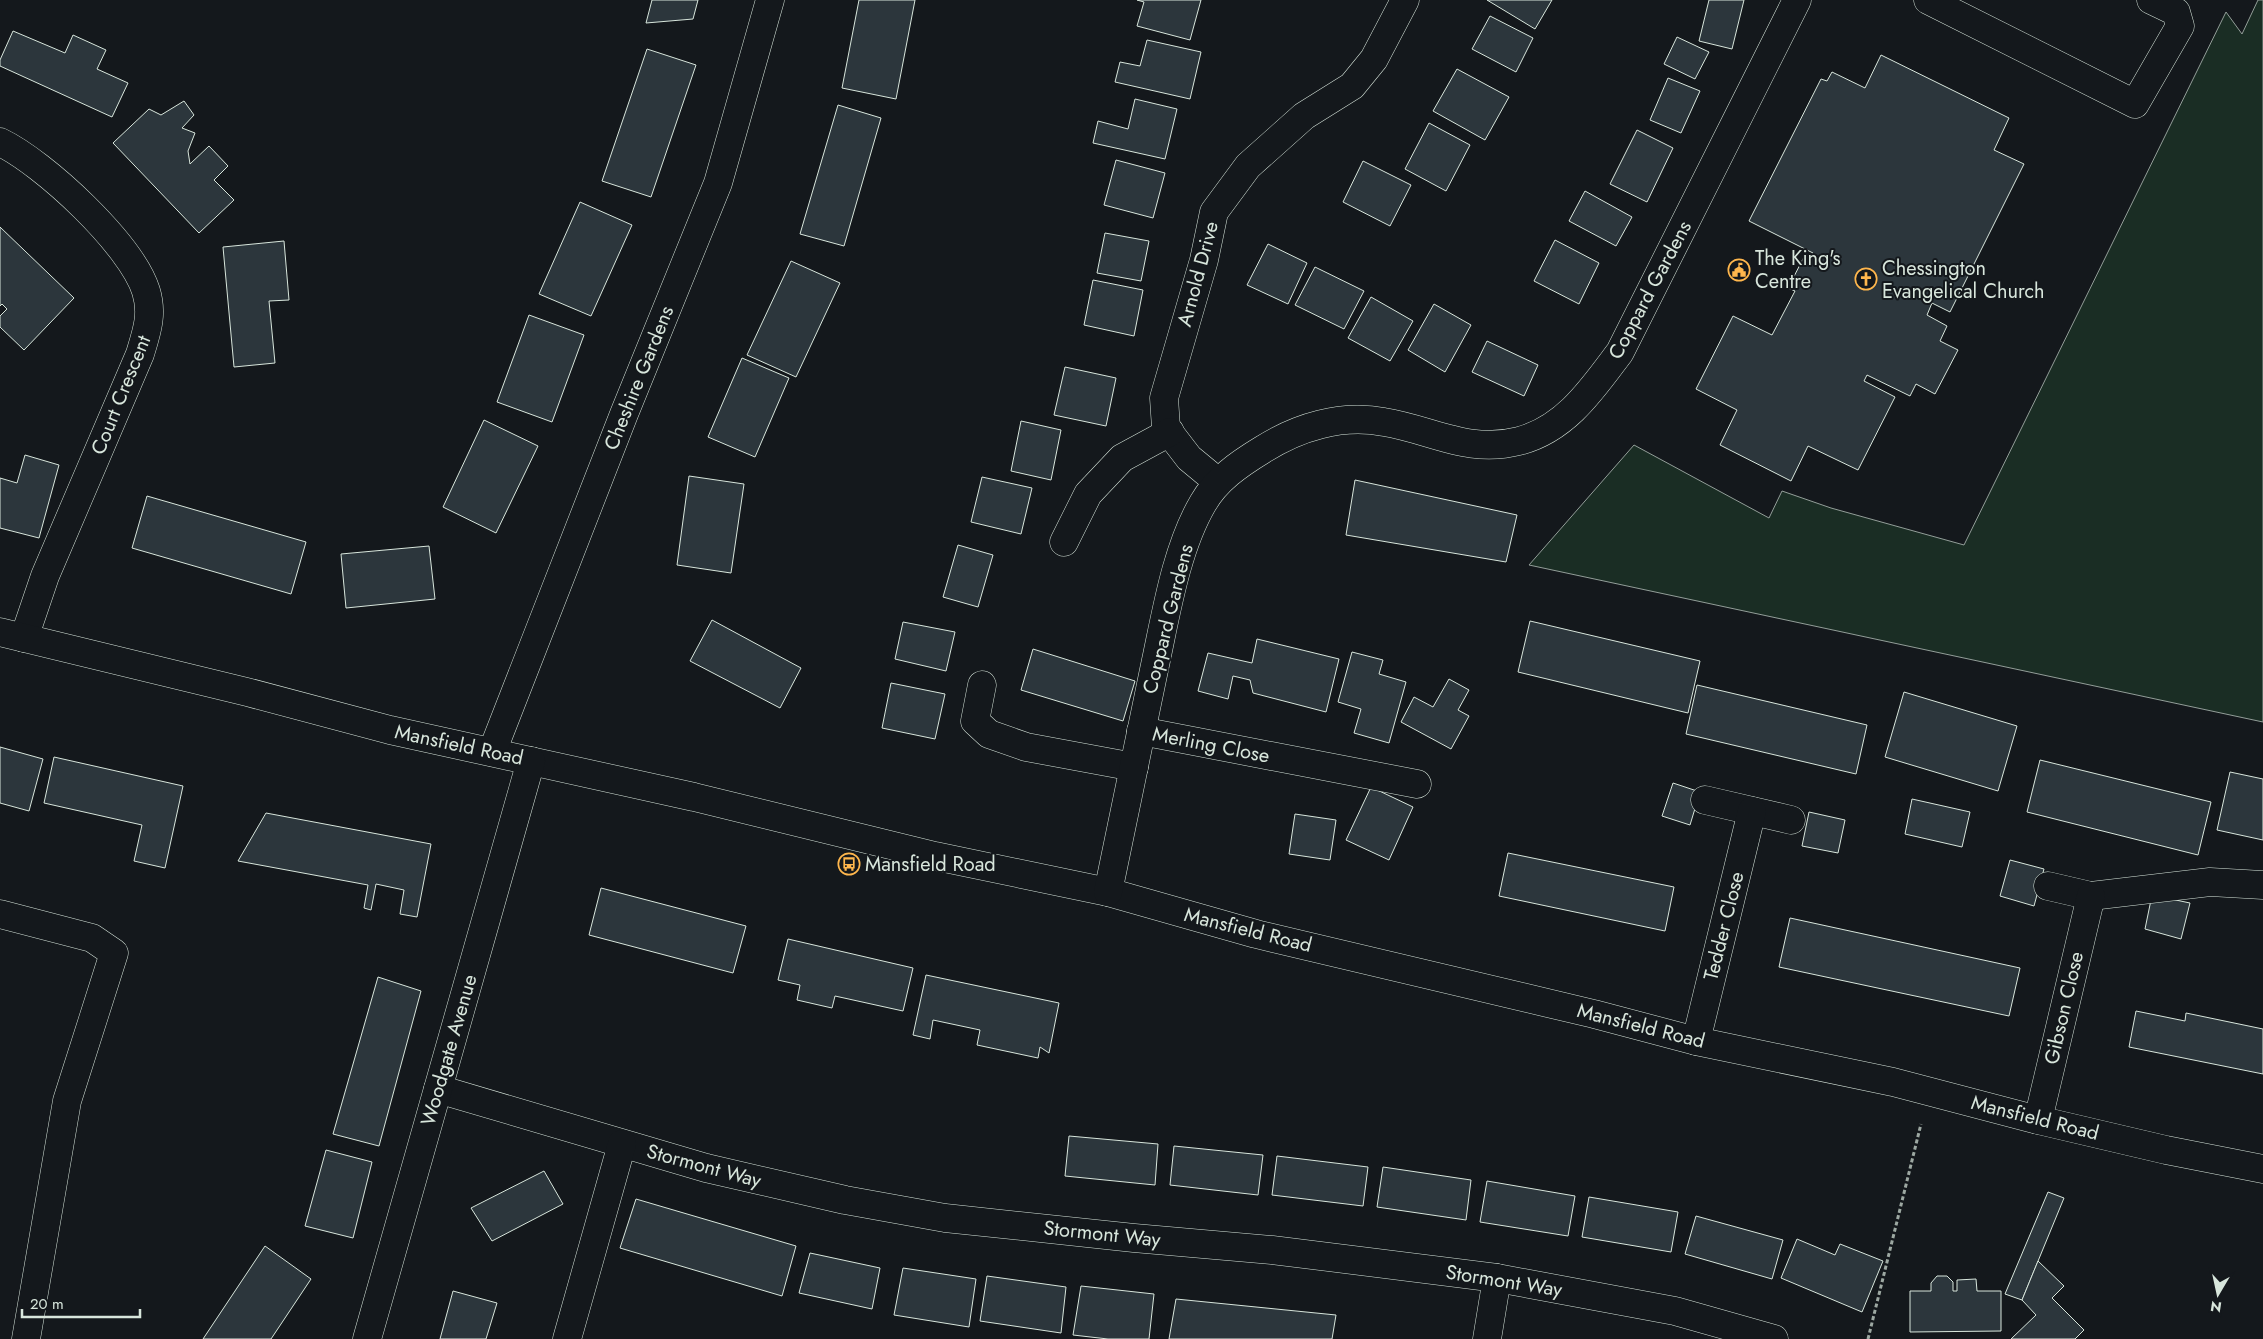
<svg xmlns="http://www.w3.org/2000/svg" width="2263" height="1339" font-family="Jost,sans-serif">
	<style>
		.green { fill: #1a2d24; stroke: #939e99 }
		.building { fill: #2c363c; stroke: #d8e6dc }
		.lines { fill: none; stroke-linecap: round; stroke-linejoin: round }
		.minor-casing { stroke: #d8e6dc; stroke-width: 29 }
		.path { stroke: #9da8a2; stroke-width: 3; stroke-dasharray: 4 2.5; stroke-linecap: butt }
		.minor { stroke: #14181c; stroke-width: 28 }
		.labels { text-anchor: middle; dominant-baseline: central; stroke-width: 4; stroke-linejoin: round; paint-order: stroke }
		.poi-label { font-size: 20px; fill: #d8e6dc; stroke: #14181c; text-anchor: start }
		.street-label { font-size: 20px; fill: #d8e6dc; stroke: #14181c }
	</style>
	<rect width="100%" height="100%" fill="#14181c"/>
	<path class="green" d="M2258 0H2263V722L1529 565 1634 445 1769 518 1782 491 1831 508 1964 545 2226 12 2242 34Z"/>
	<g class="building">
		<path d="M652 0H698L693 19 646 23Z"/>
		<path d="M859 0H915L896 99 842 88Z"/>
		<path d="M1137 0H1201L1190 40 1137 26 1144 2Z"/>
		<path d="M1487 0H1552L1535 29Z"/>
		<path d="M1709 0H1744L1732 49 1699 41Z"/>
		<path d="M1490 16 1533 38 1516 72 1472 49Z"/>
		<path d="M13 31 65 53 73 35 106 50 97 69 128 83 112 117 0 66V60Z"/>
		<path d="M1677 37 1709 52 1695 79 1664 64Z"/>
		<path d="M1147 40 1201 52 1190 99 1115 82 1120 62 1140 66Z"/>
		<path d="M647 49 696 65 651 197 602 181Z"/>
		<path d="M1881 55 2009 118 1994 150 2024 164 1950 312 1932 303 1927 315 1947 326 1940 341 1958 350 1935 394 1916 384 1910 396 1867 375 1864 381 1895 397 1858 470 1808 446 1791 481 1720 445 1737 410 1696 389 1733 316 1772 335 1795 291 1788 288 1805 255 1811 258 1813 253 1749 221 1821 79 1827 81 1832 72 1865 88Z"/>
		<path d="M1457 69 1509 97 1485 140 1433 111Z"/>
		<path d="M1668 78 1700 91 1681 133 1650 120Z"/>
		<path d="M1135 99 1177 109 1165 159 1093 143 1098 121 1128 129Z"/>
		<path d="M184 101 194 115 182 128 195 133 188 151 190 164 209 146 228 166 214 180 234 200 199 233 113 143 149 109 161 115Z"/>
		<path d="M838 105 881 118 844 246 800 234Z"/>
		<path d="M1429 123 1470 145 1446 191 1405 169Z"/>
		<path d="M1637 130 1673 148 1647 202 1610 184Z"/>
		<path d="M1116 160 1165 173 1153 218 1104 205Z"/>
		<path d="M1363 161 1411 185 1390 226 1343 202Z"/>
		<path d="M1585 191 1632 217 1616 246 1569 221Z"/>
		<path d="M580 202 632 225 591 316 539 294Z"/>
		<path d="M0 227 74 298 24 350 0 327V316L7 309 2 304 0 306Z"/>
		<path d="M1105 233 1149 241 1141 281 1097 273Z"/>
		<path d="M1555 240 1599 263 1579 304 1534 281Z"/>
		<path d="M284 241 289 300 269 301 275 363 234 367 223 247Z"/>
		<path d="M1268 244 1307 263 1288 304 1247 285Z"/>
		<path d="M791 261 840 283 796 377 747 355Z"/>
		<path d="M1315 267 1364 291 1344 329 1295 305Z"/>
		<path d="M1093 280 1143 290 1134 336 1084 325Z"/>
		<path d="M1371 297 1413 321 1390 361 1348 338Z"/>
		<path d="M1434 304 1471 325 1445 372 1408 350Z"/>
		<path d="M529 315 584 335 552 422 497 402Z"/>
		<path d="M1487 341 1538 365 1524 396 1472 372Z"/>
		<path d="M742 358 789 378 755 457 708 437Z"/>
		<path d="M1065 367 1116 378 1106 426 1054 415Z"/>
		<path d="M484 420 538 446 496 533 443 507Z"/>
		<path d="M1021 421 1061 430 1051 480 1011 471Z"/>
		<path d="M25 455 59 465 39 538 0 528V478L17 483Z"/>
		<path d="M689 476 744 484 731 573 677 565Z"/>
		<path d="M982 477 1032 488 1021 534 971 522Z"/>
		<path d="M1355 480 1517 515 1506 562 1346 535Z"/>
		<path d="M147 496 306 542 291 594 132 548Z"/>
		<path d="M958 545 993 555 978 607 943 597Z"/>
		<path d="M429 546 435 599 346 608 341 554Z"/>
		<path d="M712 620 801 668 780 708 690 661Z"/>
		<path d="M1530 621 1700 661 1688 713 1518 672Z"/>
		<path d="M903 622 955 632 946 671 895 659Z"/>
		<path d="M1257 639 1339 659 1326 712 1253 693 1250 680 1233 676 1228 699 1198 691 1208 653 1252 663Z"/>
		<path d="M1033 649 1135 681 1123 721 1021 690Z"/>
		<path d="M1352 652 1383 660 1379 674 1406 682 1389 743 1354 733 1361 709 1338 702Z"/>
		<path d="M1449 679 1469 690 1458 710 1469 716 1451 749 1401 722 1414 697 1433 707Z"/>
		<path d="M891 683 945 694 935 739 882 728Z"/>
		<path d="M1697 685 1867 725 1856 774 1686 734Z"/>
		<path d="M1904 692 2017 726 1998 791 1885 757Z"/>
		<path d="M0 747 43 759 29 811 0 803Z"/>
		<path d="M54 757 183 786 165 868 134 861 142 825 44 803Z"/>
		<path d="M2040 760 2211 802 2198 855 2027 812Z"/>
		<path d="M2230 772 2263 779V840L2217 830Z"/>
		<path d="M1673 783 1700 792 1690 825 1662 816Z"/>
		<path d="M1371 787 1413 807 1389 860 1346 840Z"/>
		<path d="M1912 799 1970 812 1962 847 1905 834Z"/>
		<path d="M1809 812 1845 820 1838 853 1802 846Z"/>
		<path d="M266 813 431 844 417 917 400 914 404 890 376 884 371 910 364 908 368 885 238 861Z"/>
		<path d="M1295 814 1336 820 1330 860 1289 854Z"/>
		<path d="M1508 853 1674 887 1665 931 1499 896Z"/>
		<path d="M2010 860 2044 869 2034 906 2000 896Z"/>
		<path d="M601 888 746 926 733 973 589 935Z"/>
		<path d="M2152 895 2190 903 2181 939 2145 929Z"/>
		<path d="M1790 918 2020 968 2009 1016 1779 967Z"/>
		<path d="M788 939 913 968 903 1011 835 996 832 1008 797 1000 800 985 778 980Z"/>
		<path d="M926 975 1059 1003 1049 1053 1040 1047 1038 1058 977 1045 980 1030 933 1020 930 1039 913 1035Z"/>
		<path d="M378 977 421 991 379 1146 333 1134Z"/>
		<path d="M2136 1011 2185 1021 2186 1013 2263 1029V1074L2129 1047Z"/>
		<path d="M1069 1136 1158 1144 1155 1185 1065 1176Z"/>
		<path d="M1174 1146 1263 1155 1258 1195 1170 1185Z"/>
		<path d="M326 1150 372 1162 353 1238 305 1226Z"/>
		<path d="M1277 1156 1368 1167 1363 1206 1272 1195Z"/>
		<path d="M1383 1167 1471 1180 1466 1220 1377 1207Z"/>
		<path d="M544 1171 563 1204 492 1241 471 1208Z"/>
		<path d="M1487 1181 1575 1196 1568 1236 1480 1222Z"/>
		<path d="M2048 1192 2064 1198 2022 1300 2005 1294Z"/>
		<path d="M1589 1197 1678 1212 1671 1252 1582 1237Z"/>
		<path d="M636 1199 796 1246 782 1296 620 1248Z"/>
		<path d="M1696 1216 1783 1240 1772 1279 1685 1254Z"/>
		<path d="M1797 1239 1835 1255 1840 1244 1883 1261 1862 1312 1781 1278Z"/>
		<path d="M265 1246 311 1279 271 1339H203Z"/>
		<path d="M810 1253 880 1268 872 1309 799 1293Z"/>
		<path d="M2038 1261 2064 1286 2052 1298 2084 1330 2075 1339H2011L2036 1315 2022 1300Z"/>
		<path d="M903 1268 976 1279 969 1327 894 1315Z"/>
		<path d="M987 1276 1066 1287 1061 1333 980 1321Z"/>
		<path d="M1937 1276H1947L1953 1282V1291H1957V1280L1976 1279 1977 1291H2001V1331L1910 1332V1291H1931V1283Z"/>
		<path d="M1081 1286 1154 1294 1149 1339H1108L1073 1335Z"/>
		<path d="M453 1291 497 1303 486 1339H440Z"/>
		<path d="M1176 1299 1336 1315 1332 1339H1169Z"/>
	</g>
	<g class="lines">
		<g class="minor-casing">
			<g id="minor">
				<path d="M1928 0 2135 104 2180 26 2176 12 2151 0"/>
				<path d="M0 142C44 163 131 244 146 291 153 314 147 331 140 354L45 576 24 638"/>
				<path d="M1218 482 1189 458 1166 428 1164 398 1204 260 1214 212 1248 166 1304 116 1352 86 1374 59 1405 0"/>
				<path d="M1064 542 1088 494 1122 458 1170 432"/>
				<path d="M0 632 247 692 390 730 694 797 935 856 1108 892 1256 934 1594 1014 1696 1041 1893 1082 2038 1120 2166 1150 2263 1169"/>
				<path d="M982 685 975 721 989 734 1026 747 1134 767"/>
				<path d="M1141 731 1417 784"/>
				<path d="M492 752 624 414 718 183 770 0"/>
				<path d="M1705 800 1791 820"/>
				<path d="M2048 886 2091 896 2210 882 2263 885"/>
				<path d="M1108 892C1124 817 1139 741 1155 665 1166 614 1176 549 1203 503 1216 480 1239 464 1262 450 1298 427 1341 414 1384 422 1433 430 1468 454 1519 441 1566 429 1593 388 1620 352L1797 0"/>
				<path d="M0 914 92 938 114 953 67 1101 26 1339"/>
				<path d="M1696 1041 1752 811"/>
				<path d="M438 1089 706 1168 845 1200 945 1218 1134 1238 1272 1250 1497 1278 1675 1311 1774 1339"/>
				<path d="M2038 1120 2091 896"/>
				<path d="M367 1339 531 761"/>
				<path d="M567 1339 622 1144"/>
				<path d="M1487 1339 1497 1278"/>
			</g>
		</g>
		<path class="path" d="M1868 1339 1921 1124"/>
		<use href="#minor" class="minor"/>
	</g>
	<defs>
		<g id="civic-ring" transform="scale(1.125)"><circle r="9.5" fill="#14181c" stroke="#ffb74d" stroke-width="1.5"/><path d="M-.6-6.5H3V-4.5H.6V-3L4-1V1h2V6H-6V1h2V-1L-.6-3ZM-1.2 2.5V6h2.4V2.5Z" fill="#ffb74d"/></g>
		<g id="church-ring" transform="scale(1.125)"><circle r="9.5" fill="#14181c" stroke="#ffb74d" stroke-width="1.5"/><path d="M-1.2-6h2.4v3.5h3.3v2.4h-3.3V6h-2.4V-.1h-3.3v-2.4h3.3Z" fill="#ffb74d"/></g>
		<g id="bus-ring" transform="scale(1.125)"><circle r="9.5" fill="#14181c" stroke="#ffb74d" stroke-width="1.5"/><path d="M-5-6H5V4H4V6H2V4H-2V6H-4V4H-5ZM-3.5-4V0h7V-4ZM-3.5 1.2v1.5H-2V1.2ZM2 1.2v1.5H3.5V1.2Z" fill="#ffb74d"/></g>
	</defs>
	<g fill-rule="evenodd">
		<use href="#civic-ring" x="1739" y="270"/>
		<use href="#church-ring" x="1866" y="279"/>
		<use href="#bus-ring" x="849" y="864"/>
	</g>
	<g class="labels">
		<g class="poi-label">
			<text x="1755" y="258">The King's<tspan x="1755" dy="23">Centre</tspan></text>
			<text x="1882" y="268">Chessington<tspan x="1882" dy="23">Evangelical Church</tspan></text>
			<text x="865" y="864">Mansfield Road</text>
		</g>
		<g class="street-label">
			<text transform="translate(1198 274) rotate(-75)">Arnold Drive</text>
			<text transform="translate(1650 290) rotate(-62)">Coppard Gardens</text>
			<text transform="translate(639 378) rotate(-68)">Cheshire Gardens</text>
			<text transform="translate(121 395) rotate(-68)">Court Crescent</text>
			<text transform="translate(1168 619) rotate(-76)">Coppard Gardens</text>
			<text transform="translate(459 745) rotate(12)">Mansfield Road</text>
			<text transform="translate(1211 745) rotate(11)">Merling Close</text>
			<text transform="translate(1724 926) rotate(-76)">Tedder Close</text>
			<text transform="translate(1248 930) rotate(14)">Mansfield Road</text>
			<text transform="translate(2064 1008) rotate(-77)">Gibson Close</text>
			<text transform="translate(1641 1026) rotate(14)">Mansfield Road</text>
			<text transform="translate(449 1050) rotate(-74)">Woodgate Avenue</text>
			<text transform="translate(2035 1118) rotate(14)">Mansfield Road</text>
			<text transform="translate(704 1166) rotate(15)">Stormont Way</text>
			<text transform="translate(1102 1234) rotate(6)">Stormont Way</text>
			<text transform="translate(1504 1281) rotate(9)">Stormont Way</text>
		</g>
	</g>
	<g transform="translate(2218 1294) rotate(189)" stroke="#14181c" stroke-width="4" paint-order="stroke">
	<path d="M0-4L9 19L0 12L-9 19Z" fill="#d8e6dc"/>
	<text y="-8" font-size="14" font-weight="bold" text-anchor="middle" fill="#d8e6dc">N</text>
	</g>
	<path d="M22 1309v8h118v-8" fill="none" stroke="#d8e6dc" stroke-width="2.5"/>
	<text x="30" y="1309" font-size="15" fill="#d8e6dc" stroke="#14181c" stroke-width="4" paint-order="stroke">20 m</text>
</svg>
